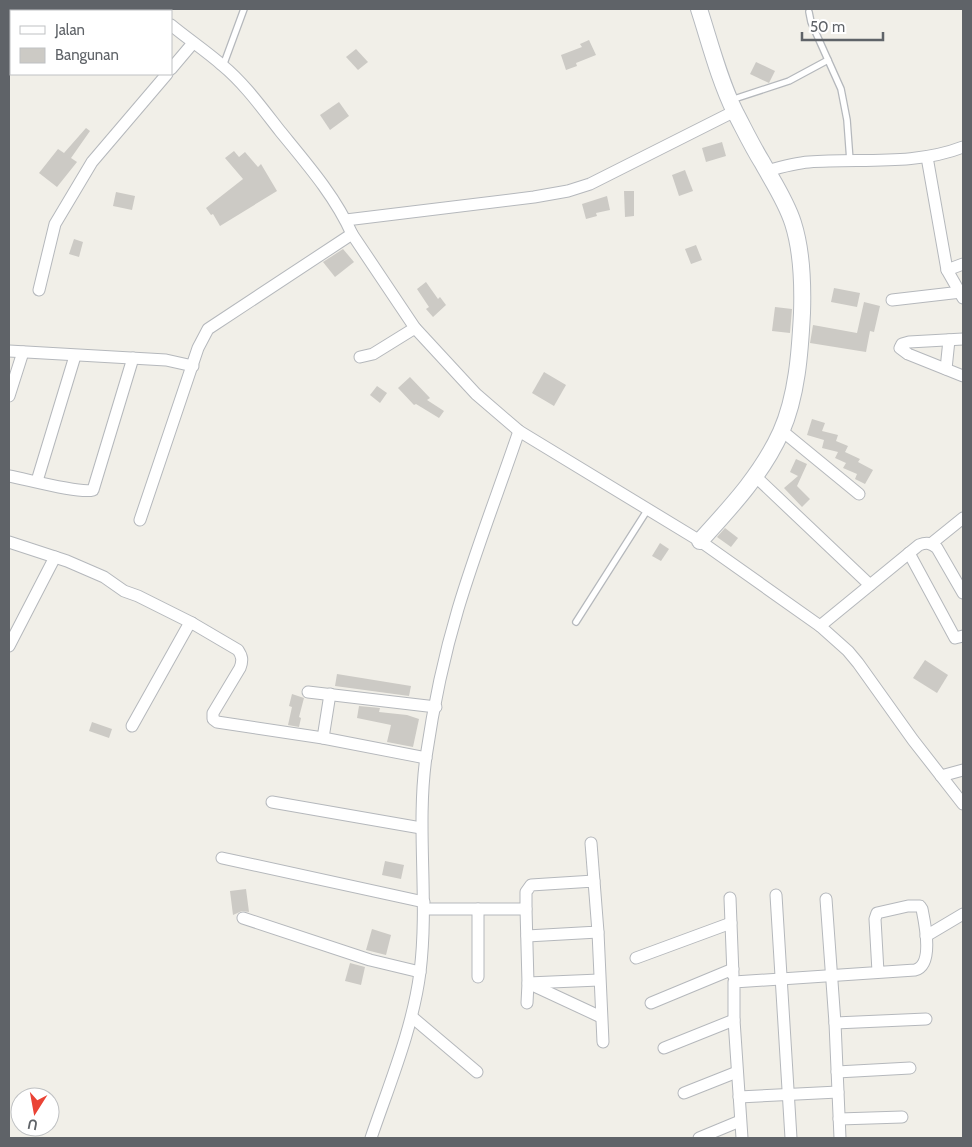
<svg xmlns="http://www.w3.org/2000/svg" width="972" height="1147" font-family="Cabin,sans-serif">
	<style>
		.building { fill: #cccac5 }
		.lines { fill: none; stroke-linecap: round; stroke-linejoin: round }
		.lane-casing { stroke: #b5b8bc; stroke-width: 8 }
		.street-casing { stroke: #b5b8bc; stroke-width: 13 }
		.secondary-casing { stroke: #b6babf; stroke-width: 18 }
		.lane { stroke: #fff; stroke-width: 5.5 }
		.street { stroke: #fff; stroke-width: 11 }
		.secondary { stroke: #fff; stroke-width: 16 }
	</style>
	<rect width="100%" height="100%" fill="#f1efe8"/>
	<g class="building">
		<path d="M589 40 596 55 576 63 577 66 566 70 561 55 582 47 580 44Z"/>
		<path d="M356 49 368 62 358 70 346 57Z"/>
		<path d="M756 62 775 71 769 83 750 74Z"/>
		<path d="M339 102 349 116 330 130 320 115Z"/>
		<path d="M86 128 90 131 71 158 77 162 57 187 39 173 58 149 64 153Z"/>
		<path d="M722 142 726 156 706 162 702 148Z"/>
		<path d="M234 151 239 157 245 152 258 167 261 164 277 191 220 226 213 214 211 215 206 208 243 179 225 158Z"/>
		<path d="M685 170 693 191 679 196 672 175Z"/>
		<path d="M624 191H634V216L625 217Z"/>
		<path d="M116 192 135 196 132 210 113 206Z"/>
		<path d="M607 196 610 210 596 213 597 216 586 219 582 204Z"/>
		<path d="M74 239 83 242 79 257 69 254Z"/>
		<path d="M696 245 702 260 691 264 685 249Z"/>
		<path d="M343 249 354 262 335 277 323 262Z"/>
		<path d="M426 282 438 299 440 297 446 305 433 317 426 309 429 307 417 289Z"/>
		<path d="M834 288 860 293 857 307 831 302Z"/>
		<path d="M864 302 880 306 874 332 870 331 866 352 810 343 813 325 857 333Z"/>
		<path d="M775 307 792 309 790 333 772 331Z"/>
		<path d="M544 372 566 385 554 406 532 393Z"/>
		<path d="M410 377 430 398 427 400 444 411 439 418 416 404 414 405 398 388Z"/>
		<path d="M377 386 387 393 380 403 370 395Z"/>
		<path d="M812 419 825 423 822 431 838 435 836 441 848 446 845 452 860 459 858 462 873 470 865 484 855 479 857 474 843 468 846 463 835 458 838 452 822 448 824 440 807 435Z"/>
		<path d="M796 459 807 464 797 486 810 499 802 507 784 488 798 476 790 472Z"/>
		<path d="M725 528 738 538 731 547 717 537Z"/>
		<path d="M660 543 669 549 661 561 652 556Z"/>
		<path d="M925 660 948 675 937 693 913 678Z"/>
		<path d="M337 674 411 686 409 696 335 686Z"/>
		<path d="M292 694 304 698 299 717 301 718 299 727 288 725 292 707 289 706Z"/>
		<path d="M359 706 380 708 379 712 407 715 419 719 413 747 387 742 391 725 357 718Z"/>
		<path d="M92 722 112 729 109 738 89 731Z"/>
		<path d="M385 861 404 865 401 879 382 875Z"/>
		<path d="M246 889 249 912 242 911 233 915 230 891Z"/>
		<path d="M372 929 391 935 386 955 366 950Z"/>
		<path d="M350 963 365 967 361 985 345 981Z"/>
	</g>
	<g class="lines">
		<g class="lane-casing">
			<g id="lane">
				<path d="M809 12 811 22 841 89 847 120 850 161"/>
				<path d="M223 66 244 9"/>
				<path d="M731 100 789 81 828 60"/>
				<path d="M576 622 648 509"/>
			</g>
		</g>
		<g class="street-casing">
			<g id="street">
				<path d="M156 9 158 11"/>
				<path d="M71 11 74 9"/>
				<path d="M171 25C188 39 206 51 222 65 244 83 262 108 280 131 307 164 335 196 352 234L415 328 476 394 519 431 700 541 820 626 848 651 858 663 913 740 963 804"/>
				<path d="M9 58 11 57"/>
				<path d="M171 69 193 43"/>
				<path d="M927 157 947 270 963 298"/>
				<path d="M767 171C781 167 795 163 809 162 860 158 914 166 963 147"/>
				<path d="M346 220 534 197 568 191 590 184 735 111"/>
				<path d="M947 270 963 264"/>
				<path d="M39 290 55 224 92 162 167 74"/>
				<path d="M892 300 961 292"/>
				<path d="M963 339 909 342 902 344 900 348 908 354 963 376"/>
				<path d="M9 351 166 360 193 366"/>
				<path d="M360 357 373 354 415 328"/>
				<path d="M946 369 949 340"/>
				<path d="M9 396 23 352"/>
				<path d="M781 430 859 494"/>
				<path d="M9 476C26 479 80 494 93 490L133 358"/>
				<path d="M755 476 870 585"/>
				<path d="M37 481 75 356"/>
				<path d="M140 520 198 348 208 329 352 234"/>
				<path d="M9 542 67 561 104 577 124 591 138 596 192 623 238 650C242 656 243 660 240 668L213 713V719L217 722 323 738 426 758"/>
				<path d="M932 543 963 518"/>
				<path d="M909 553 955 638 963 636"/>
				<path d="M820 626 919 545C927 542 931 543 937 548L963 593"/>
				<path d="M9 646 55 557"/>
				<path d="M308 692 436 707"/>
				<path d="M132 726 188 626 192 623"/>
				<path d="M323 738 330 694"/>
				<path d="M941 776 963 770"/>
				<path d="M272 802 421 828"/>
				<path d="M591 843 594 881"/>
				<path d="M222 858 424 902"/>
				<path d="M776 895 791 1138"/>
				<path d="M730 898 733 975"/>
				<path d="M826 899 835 1023 840 1138"/>
				<path d="M424 909H526L528 983 601 1017"/>
				<path d="M526 909V892L531 885 594 881 598 932 527 936"/>
				<path d="M243 918 370 960 420 972"/>
				<path d="M598 932 603 1042"/>
				<path d="M926 936 963 914"/>
				<path d="M636 958 731 923"/>
				<path d="M478 977V909"/>
				<path d="M527 1003 528 983 599 980"/>
				<path d="M651 1003 733 969"/>
				<path d="M412 1017 477 1072"/>
				<path d="M835 1023 926 1019"/>
				<path d="M664 1048 734 1020"/>
				<path d="M837 1072 910 1068"/>
				<path d="M684 1093 737 1072"/>
				<path d="M739 1097 838 1092"/>
				<path d="M839 1119 902 1117"/>
				<path d="M371 1138C389 1085 413 1028 420 972 429 900 416 828 426 757 433 709 444 656 458 609 476 549 499 490 519 431"/>
				<path d="M699 1138 740 1121"/>
				<path d="M742 1138 734 1020V982L915 970C934 965 925 924 922 909L920 906H908L877 913 875 919 878 972"/>
			</g>
		</g>
		<g class="secondary-casing">
			<path id="secondary" d="M699 9C710 43 719 79 735 112 744 129 752 146 762 162 773 182 786 201 793 223 802 251 803 283 802 313 800 352 797 396 781 432 762 474 731 507 700 541"/>
		</g>
		<use href="#lane" class="lane"/>
		<use href="#street" class="street"/>
		<use href="#secondary" class="secondary"/>
	</g>
	<rect width="972" height="1147" fill="none" stroke="#5f6368" stroke-width="20"/>
	<rect x="10" y="10" width="162" height="65" fill="#ffffff" stroke="#bfc1c3"/>
	<rect x="20" y="26" width="25" height="8" fill="#ffffff" stroke="#bfc1c3"/>
	<text x="55" y="35" font-size="15" fill="#5f6368">Jalan</text>
	<rect x="20" y="48" width="25" height="15" fill="#cccac5" stroke="#bfc1c3"/>
	<text x="55" y="60" font-size="15" fill="#5f6368">Bangunan</text>
	<g transform="translate(35 1112) rotate(191)"><circle r="24" fill="#ffffff" stroke="#bfc1c3"/>
	<path d="M0-4L9 19L0 12L-9 19Z" fill="#ea4335"/>
	<text y="-8" font-size="14" font-weight="bold" text-anchor="middle" fill="#5f6368">U</text>
	</g>
	<path d="M802 32v8h81v-8" fill="none" stroke="#5f6368" stroke-width="2.5"/>
	<text x="810" y="32" font-size="15" fill="#5f6368" stroke="#ffffff" stroke-width="4" paint-order="stroke">50 m</text>
</svg>
